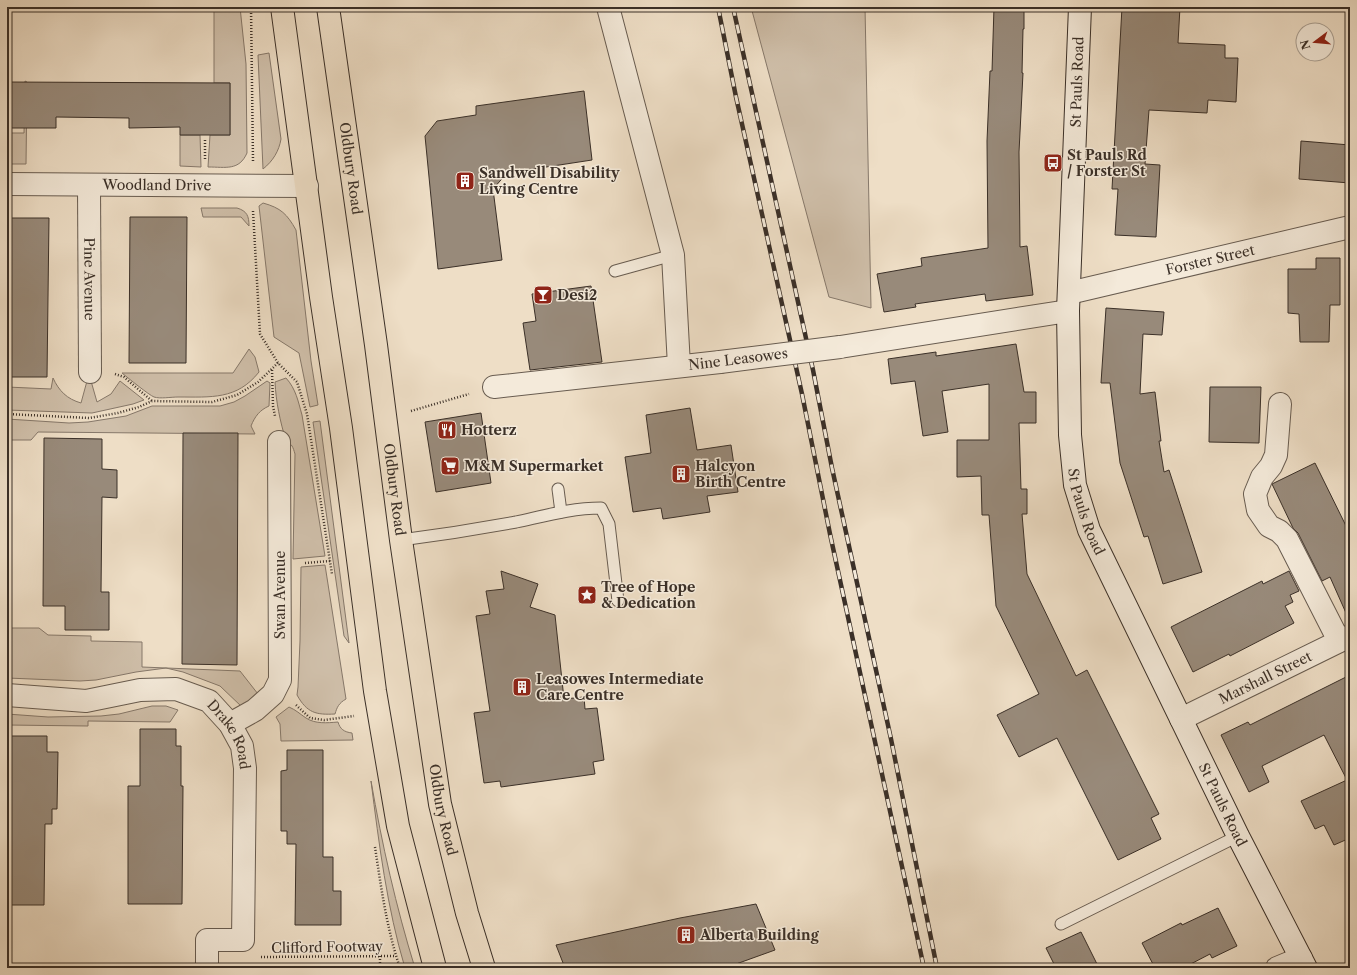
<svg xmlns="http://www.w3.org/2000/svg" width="1357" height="975" font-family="'Libre Caslon Text',serif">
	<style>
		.green { fill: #d0c0ab; stroke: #86786a }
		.building { fill: #988a7a; stroke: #3b3028 }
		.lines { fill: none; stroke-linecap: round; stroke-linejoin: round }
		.lane-casing { stroke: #685c50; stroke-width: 13 }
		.street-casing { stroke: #685c50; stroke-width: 24 }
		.secondary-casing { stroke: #3b3028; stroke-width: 24 }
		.primary-casing { stroke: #3b3028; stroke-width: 24 }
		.path { stroke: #3b3028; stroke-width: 2.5; stroke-dasharray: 1 2; stroke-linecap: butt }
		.lane { stroke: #f4eada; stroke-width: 11 }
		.street { stroke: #f4eada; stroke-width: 22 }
		.secondary { stroke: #f4eada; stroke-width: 22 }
		.primary { stroke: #eedec6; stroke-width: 22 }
		.rail-casing { stroke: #3b3028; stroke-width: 4.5 }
		.rail { stroke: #f4eada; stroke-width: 3; stroke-dasharray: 9; stroke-linecap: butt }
		.street-bridge-casing { stroke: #685c50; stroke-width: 24; stroke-linecap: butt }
		.street-bridge { stroke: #f4eada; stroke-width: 22 }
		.labels { text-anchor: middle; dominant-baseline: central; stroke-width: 3; stroke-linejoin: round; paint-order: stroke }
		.street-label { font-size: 14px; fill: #3b3028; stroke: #f4eada }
		.poi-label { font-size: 14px; font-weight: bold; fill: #3b3028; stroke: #f4eada; text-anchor: start }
	</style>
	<rect width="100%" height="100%" fill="#eedec6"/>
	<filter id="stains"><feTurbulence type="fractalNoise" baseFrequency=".005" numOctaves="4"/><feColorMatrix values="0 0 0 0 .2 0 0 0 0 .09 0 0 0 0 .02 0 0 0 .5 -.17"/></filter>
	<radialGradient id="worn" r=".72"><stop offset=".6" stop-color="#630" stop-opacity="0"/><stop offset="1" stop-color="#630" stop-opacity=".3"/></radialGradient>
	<g class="green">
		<path d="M214 7H240L246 64 247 153C239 171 226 167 208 167L210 135H230V83H214Z"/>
		<path d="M751 7H865L871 308 829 297Z"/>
		<path d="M269 53 281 139C279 151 273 161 263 169L258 55Z"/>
		<path d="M25 81 27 82 26 164H7V133H24Z"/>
		<path d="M180 135H200L201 167 180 166Z"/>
		<path d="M263 203C281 208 287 214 296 230L311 361 318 405 310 407 299 353 274 337 259 206Z"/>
		<path d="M201 208H237C247 211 249 216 249 226L241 217H203Z"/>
		<path d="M249 349 255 357 259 372C237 400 211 397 178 397 171 397 160 399 154 397 149 395 128 378 122 373H233Z"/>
		<path d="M53 378C59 391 67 399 81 403L87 381H91L97 402 111 394 120 381 144 400 133 404 92 413 7 410V387L51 389Z"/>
		<path d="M286 378C296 389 298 401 302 415L325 556 293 559 295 454C293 447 292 444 286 441 280 421 276 402 275 382Z"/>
		<path d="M267 381 270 383 269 406C260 410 255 416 251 426L255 434 38 432 31 440H7V419L69 423 88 422 126 416 152 406H220L234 402 245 396Z"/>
		<path d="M320 421 349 643 344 636 313 422Z"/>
		<path d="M325 565 346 699C339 703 337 707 335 714 316 715 307 713 297 695L298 687 300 641 301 567Z"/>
		<path d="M7 628H39L48 635 91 636V641L142 642V667L240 671 258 694 242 707 220 686 183 672 166 668 136 672 96 680 80 681 7 678Z"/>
		<path d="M152 706H166L178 710 170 722 88 721V726L7 725V714L48 717 101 716 119 714Z"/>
		<path d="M289 707C296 710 300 714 306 718 315 724 327 723 338 722 340 729 344 732 352 733L353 740 281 741 280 724 276 717Z"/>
		<path d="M371 781C382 844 396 907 415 968H405C387 908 379 844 371 781Z"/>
	</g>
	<g class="building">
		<path d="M994 7H1024V29H1023L1022 73H1023L1019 152 1020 247 1027 246 1033 295 986 301 985 294 915 304 916 307 884 312 877 274 922 266 921 258 988 248 987 141 990 71H992Z"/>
		<path d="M1122 7H1180L1178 43 1225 45V58H1238L1236 102 1208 100 1207 113 1149 110 1145 164 1160 165 1156 237 1115 235 1118 189H1112Z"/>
		<path d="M7 82 230 83V135H180V127L129 128V118L56 117V128H7Z"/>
		<path d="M584 91 592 160 507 173 493 189 502 260 438 269 425 136 437 121 476 115V106Z"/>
		<path d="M1301 141 1350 145V183L1299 179Z"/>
		<path d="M130 217H187L186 363H129Z"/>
		<path d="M7 218H49L47 377H7Z"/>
		<path d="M1316 258H1340V305H1330L1329 342H1300L1299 314 1288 313V269H1316Z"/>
		<path d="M591 286 602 362 530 370 523 323 536 321 532 294Z"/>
		<path d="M1106 308 1164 312 1162 335 1143 334 1140 394 1155 392 1161 441H1159L1164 472 1169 470 1202 572 1163 584 1148 536 1144 537 1120 463 1110 383H1101Z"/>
		<path d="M1016 344 1024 392H1036V423H1019L1021 489H1027V514H1022L1027 574 1076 676 1087 670 1159 814 1151 818 1161 839 1118 860 1057 738 1019 757 997 715 1039 694 996 606 989 515H982L981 476 957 477V440H989V384L942 391 948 432 923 436 915 381 891 384 888 359 936 352V356Z"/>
		<path d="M1210 387H1261L1259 443 1209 442Z"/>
		<path d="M690 408 697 450 731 445 738 492 707 496 710 512 663 519 661 508 633 512 625 457 651 453 646 415Z"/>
		<path d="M481 413 491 483 436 492 425 422Z"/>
		<path d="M183 433H238L237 665 182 664Z"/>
		<path d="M44 438 102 439V469L117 470V498L102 497 101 592H109V630H65V606H43Z"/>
		<path d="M1315 463 1350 534V622L1330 577 1322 581 1298 533 1293 528 1272 484 1274 483Z"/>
		<path d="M501 571 538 584 530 607 555 615 564 699 584 697 585 709 597 708 604 760 593 762 595 774 501 787 500 781 484 783 474 713 490 711 476 616 490 614 486 591 504 589Z"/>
		<path d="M1289 571 1299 591 1290 595 1293 602 1285 606 1294 623 1230 656 1229 654 1193 672 1171 627 1262 581 1263 584Z"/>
		<path d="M1350 675V838L1334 845 1324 825 1315 829 1301 801 1347 780 1324 735 1262 766 1269 782 1249 792 1221 735 1248 722 1250 725Z"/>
		<path d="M140 729H176V746H181V786H183L182 904H128V786H140Z"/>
		<path d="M7 736H47V752H58L57 809H52V824H45L44 905H7Z"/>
		<path d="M287 750H323V857H333V891H341V925H295L296 844H287V831H281V771L287 770Z"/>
		<path d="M756 904 775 950 725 968H565L556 945 680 918Z"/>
		<path d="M1218 908 1237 946 1212 958 1210 954 1183 968H1155L1142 943 1181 923 1182 925Z"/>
		<path d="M1081 932 1099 968H1056L1046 948Z"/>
	</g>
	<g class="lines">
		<g class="lane-casing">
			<g id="lane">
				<path d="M615 271 673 255"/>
				<path d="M558 489 561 512"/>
				<path d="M401 540C440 535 478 529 516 522 544 516 572 508 601 508L609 524 618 601"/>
				<path d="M1061 924 1238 836"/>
			</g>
		</g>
		<g class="street-casing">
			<g id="street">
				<path d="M608 7 673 255 679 366"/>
				<path id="s1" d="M7 184 307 186"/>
				<path id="s2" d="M89 185 90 372"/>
				<path id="s3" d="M1069 293 1350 227"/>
				<path d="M840 347 1068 311"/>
				<path d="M494 387 720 362"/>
				<path d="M1280 404 1276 455 1271 466 1262 477 1255 494 1258 510 1269 526 1279 531 1287 539 1339 641"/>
				<path id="s4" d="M7 695 86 701 140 690 176 689 209 701 230 724 242 746 245 768 243 940H207V968"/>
				<path id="s5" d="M1181 719 1350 636"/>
				<path d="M230 724 255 710 273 694 280 680 279 442"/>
				<path d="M1277 968 1301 958"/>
			</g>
		</g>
		<g class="secondary-casing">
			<g id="secondary">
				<path id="s6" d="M1080 7 1068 311 1070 435 1075 485 1089 530 1238 836 1306 968"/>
			</g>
		</g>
		<g class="primary-casing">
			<g id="primary">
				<path d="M282 7 321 297 341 428 375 691 398 826 435 968"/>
				<path id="s7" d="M328 7 376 345 401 540 440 804 467 913 484 968"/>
			</g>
		</g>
		<g class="path">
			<path d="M251 7 253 161"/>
			<path d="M205 159V140"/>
			<path d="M253 211 260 334 278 363 297 382 307 414 332 574"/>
			<path d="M272 370 273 406 275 416"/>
			<path d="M115 374 124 377 152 401"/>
			<path d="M411 411 469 394"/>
			<path d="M7 414 89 418 118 413 139 407 152 401 212 402 237 395 258 382 278 363"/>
			<path d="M305 563 330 561"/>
			<path d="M296 705 310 718 324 720 354 716"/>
			<path d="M375 847C381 887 387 930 400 968"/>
			<path d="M380 956V968"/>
			<path d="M261 957 396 956"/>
		</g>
		<use href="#lane" class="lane"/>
		<use href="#street" class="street"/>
		<use href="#secondary" class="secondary"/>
		<use href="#primary" class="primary"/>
		<g class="rail-casing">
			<g id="rail">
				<path d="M718 7 736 97 802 394 830 534 924 968"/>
				<path d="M733 7 813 370 832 468 891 739 937 968"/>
			</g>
		</g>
		<use href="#rail" class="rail"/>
		<g class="street-bridge-casing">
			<path id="street-bridge" d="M720 362 840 347"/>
		</g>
		<use href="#street-bridge" class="street-bridge"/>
	</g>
	<defs>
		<g id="bus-square" transform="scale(1)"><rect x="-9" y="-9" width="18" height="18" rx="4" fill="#8f2418" stroke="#f4eada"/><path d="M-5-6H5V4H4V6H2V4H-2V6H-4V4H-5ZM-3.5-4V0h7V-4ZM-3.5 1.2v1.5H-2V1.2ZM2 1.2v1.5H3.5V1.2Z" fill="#fff"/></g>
		<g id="building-square" transform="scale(1)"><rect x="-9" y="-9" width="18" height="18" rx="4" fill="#8f2418" stroke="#f4eada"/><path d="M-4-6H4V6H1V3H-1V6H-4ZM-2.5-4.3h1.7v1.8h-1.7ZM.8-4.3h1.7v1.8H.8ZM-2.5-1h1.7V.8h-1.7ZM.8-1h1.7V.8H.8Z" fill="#fff"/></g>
		<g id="bar-square" transform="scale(1)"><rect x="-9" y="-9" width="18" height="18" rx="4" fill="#8f2418" stroke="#f4eada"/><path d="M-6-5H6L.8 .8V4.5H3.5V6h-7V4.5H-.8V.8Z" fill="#fff"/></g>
		<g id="restaurant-square" transform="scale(1)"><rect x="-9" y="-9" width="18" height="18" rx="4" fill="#8f2418" stroke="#f4eada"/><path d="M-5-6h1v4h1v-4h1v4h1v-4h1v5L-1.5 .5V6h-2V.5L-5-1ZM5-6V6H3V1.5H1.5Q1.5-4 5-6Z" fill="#fff"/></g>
		<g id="supermarket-square" transform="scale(1)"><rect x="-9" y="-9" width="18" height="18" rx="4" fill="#8f2418" stroke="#f4eada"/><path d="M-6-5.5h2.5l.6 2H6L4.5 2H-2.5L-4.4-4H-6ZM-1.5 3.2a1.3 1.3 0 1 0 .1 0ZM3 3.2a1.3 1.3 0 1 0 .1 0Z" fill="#fff"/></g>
		<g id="sight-square" transform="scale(1)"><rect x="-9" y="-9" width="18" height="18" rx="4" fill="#8f2418" stroke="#f4eada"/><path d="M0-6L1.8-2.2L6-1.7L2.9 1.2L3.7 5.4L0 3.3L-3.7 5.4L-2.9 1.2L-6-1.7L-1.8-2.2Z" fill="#fff"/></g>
	</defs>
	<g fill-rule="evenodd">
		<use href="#bus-square" x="1053" y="163"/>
		<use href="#building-square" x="465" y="181"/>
		<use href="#bar-square" x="543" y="295"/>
		<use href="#restaurant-square" x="447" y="430"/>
		<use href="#supermarket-square" x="450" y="466"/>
		<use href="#building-square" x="681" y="474"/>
		<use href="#sight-square" x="587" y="595"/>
		<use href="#building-square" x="522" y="687"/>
		<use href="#building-square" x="686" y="935"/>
	</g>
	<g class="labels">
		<g class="street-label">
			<text transform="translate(1077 82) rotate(-88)">St Pauls Road</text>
			<text stroke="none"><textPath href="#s7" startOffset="163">Oldbury Road</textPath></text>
			<text stroke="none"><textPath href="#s1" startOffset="150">Woodland Drive</textPath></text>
			<text stroke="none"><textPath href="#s3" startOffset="145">Forster Street</textPath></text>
			<text stroke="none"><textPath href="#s2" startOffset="94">Pine Avenue</textPath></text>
			<text transform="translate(738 359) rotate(-7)">Nine Leasowes</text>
			<text stroke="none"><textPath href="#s7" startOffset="487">Oldbury Road</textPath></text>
			<text stroke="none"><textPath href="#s6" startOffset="507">St Pauls Road</textPath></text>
			<text transform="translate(280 595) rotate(-90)">Swan Avenue</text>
			<text stroke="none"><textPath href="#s5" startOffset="94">Marshall Street</textPath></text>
			<text stroke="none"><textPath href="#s4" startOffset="246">Drake Road</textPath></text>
			<text stroke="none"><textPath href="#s6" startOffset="831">St Pauls Road</textPath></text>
			<text stroke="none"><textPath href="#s7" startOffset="811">Oldbury Road</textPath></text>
			<text transform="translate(327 947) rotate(-1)">Clifford Footway</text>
		</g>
		<g class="poi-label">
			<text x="1067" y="155">St Pauls Rd<tspan x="1067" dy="16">/ Forster St</tspan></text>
			<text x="479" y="173">Sandwell Disability<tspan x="479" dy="16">Living Centre</tspan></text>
			<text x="557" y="295">Desi2</text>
			<text x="461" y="430">Hotterz</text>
			<text x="464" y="466">M&amp;M Supermarket</text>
			<text x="695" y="466">Halcyon<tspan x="695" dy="16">Birth Centre</tspan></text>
			<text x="601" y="587">Tree of Hope<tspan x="601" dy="16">&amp; Dedication</tspan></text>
			<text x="536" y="679">Leasowes Intermediate<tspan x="536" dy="16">Care Centre</tspan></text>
			<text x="700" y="935">Alberta Building</text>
		</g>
	</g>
	<rect width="1357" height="975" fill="none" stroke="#eedec6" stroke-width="24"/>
	<rect x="8" y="8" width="1341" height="959" fill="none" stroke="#3b3028" stroke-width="2"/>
	<rect x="12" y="12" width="1333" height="951" fill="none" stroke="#3b3028"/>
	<g transform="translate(1315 42) rotate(254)"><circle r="19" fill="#f4eada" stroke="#aaa093"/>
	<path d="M0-3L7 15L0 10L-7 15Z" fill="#8f2418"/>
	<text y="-6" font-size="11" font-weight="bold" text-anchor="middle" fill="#3b3028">N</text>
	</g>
	<rect width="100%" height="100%" filter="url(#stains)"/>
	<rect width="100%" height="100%" fill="url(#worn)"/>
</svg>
